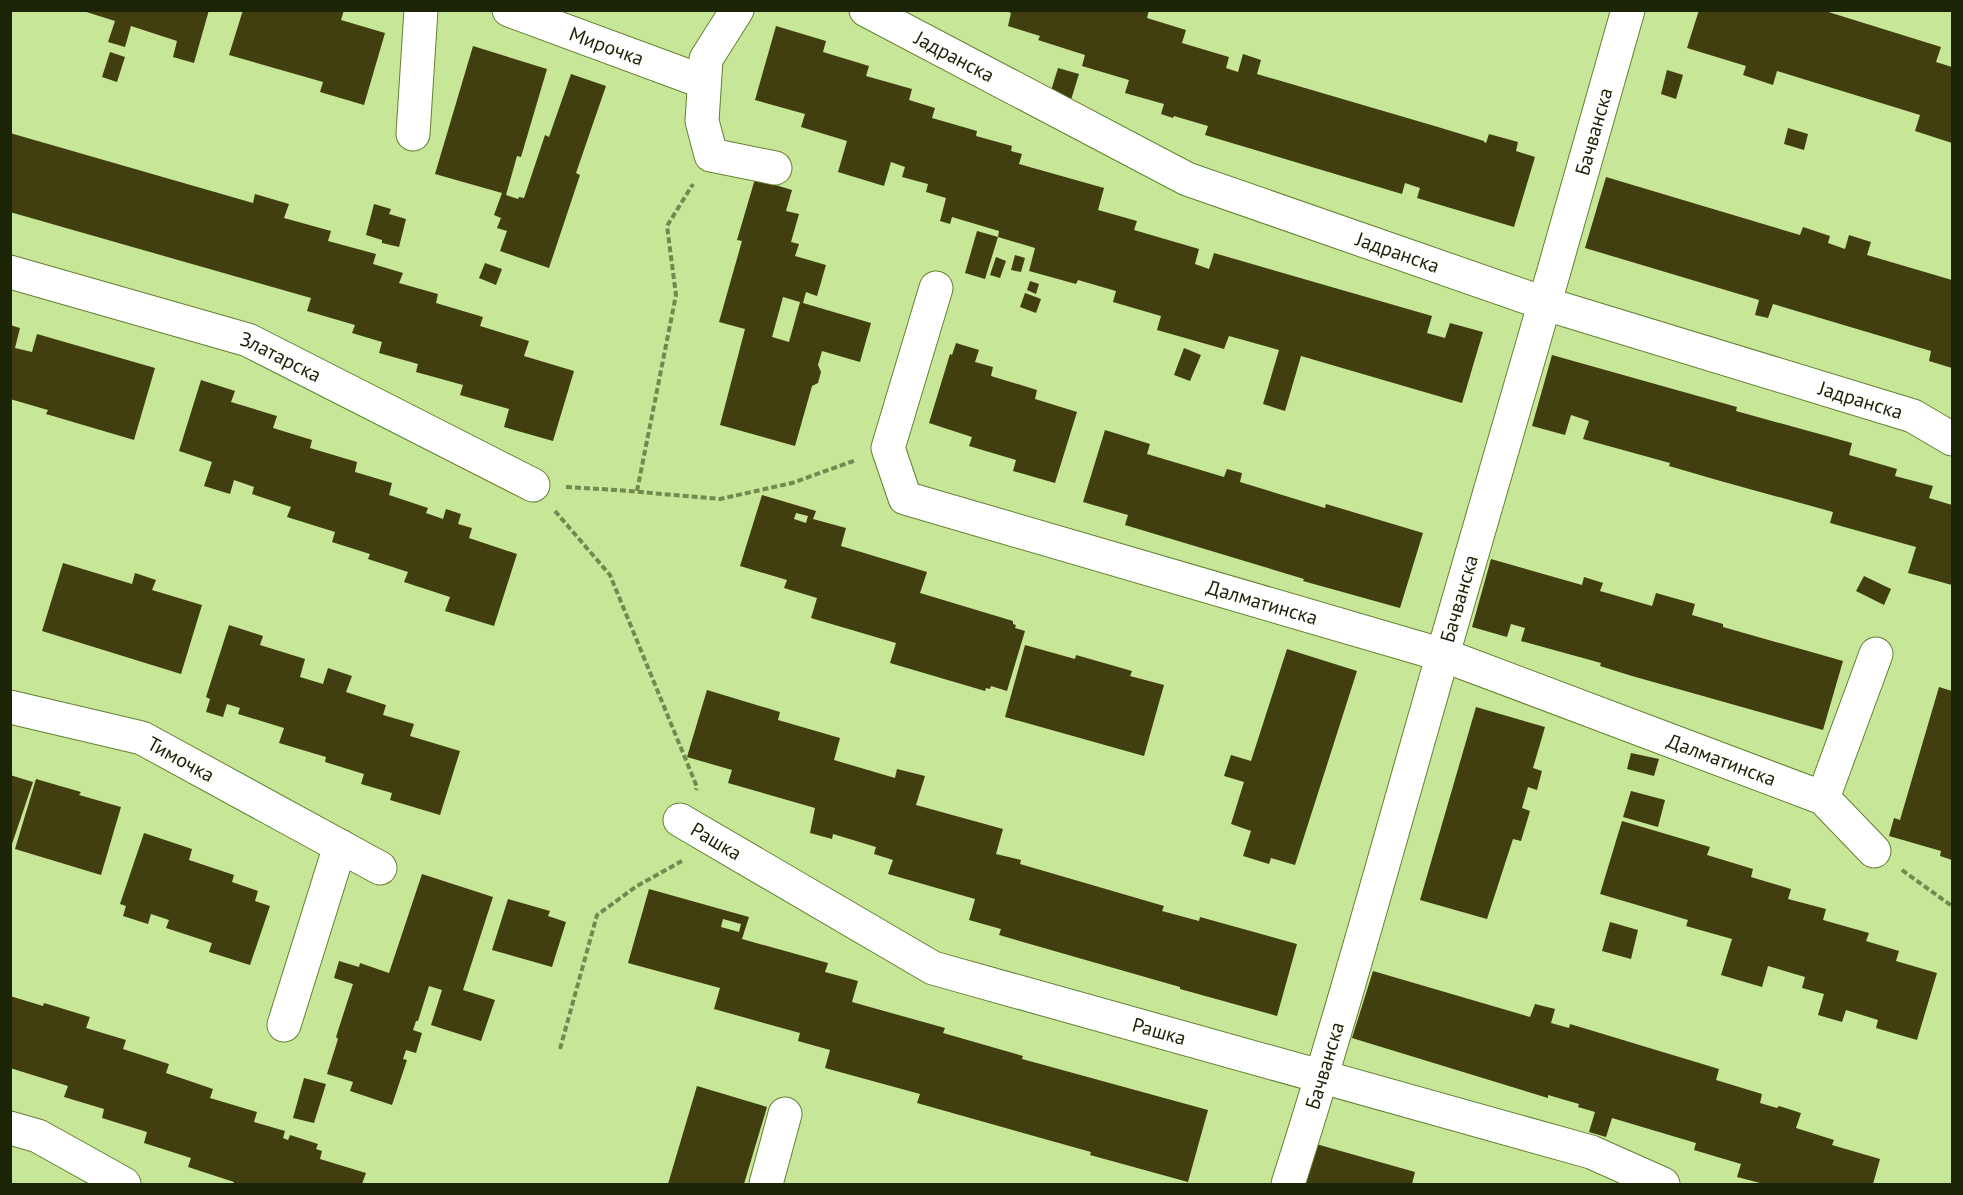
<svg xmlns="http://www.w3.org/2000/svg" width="1963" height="1195" font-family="'PT Sans',sans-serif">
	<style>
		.building { fill: #413e10; fill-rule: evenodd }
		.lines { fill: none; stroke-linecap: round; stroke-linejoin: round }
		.minor-casing { stroke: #658033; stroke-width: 35 }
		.path { stroke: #748950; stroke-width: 4; stroke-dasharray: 6 3; stroke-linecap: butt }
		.minor { stroke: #fff; stroke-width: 33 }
		.labels { text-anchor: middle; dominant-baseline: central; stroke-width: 6; stroke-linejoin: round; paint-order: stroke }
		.street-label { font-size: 20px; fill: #1b2505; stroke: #d4f3a3 }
	</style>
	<rect width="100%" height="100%" fill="#c7e697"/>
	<g class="building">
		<path d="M80 10H209L194 63 173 57 177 41 131 26 125 47 108 42 115 21Z"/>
		<path d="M243 10H344L341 20 385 33 364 105 320 92 323 82 229 55Z"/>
		<path d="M1003 10H1149L1147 18 1186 30 1182 43 1229 57 1226 68 1238 72 1243 54 1261 60 1257 74 1438 127 1484 141V142L1486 143 1489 134 1518 142 1516 151 1535 157 1514 227 1417 198 1420 188 1405 183 1402 194 1205 135 1208 126 1174 116 1173 118 1161 114 1164 104 1125 93 1129 80 1082 66 1085 55 1038 40 1040 36 1008 26 1011 13Z"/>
		<path d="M1699 10H1822L1941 47 1936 62 1952 67V143L1915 131 1920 115 1777 71 1773 85 1743 75 1746 66 1687 48Z"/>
		<path d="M776 26 826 41 823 52 869 66 866 76 912 89 909 100 935 108 932 118 977 131 976 136 1012 146 1011 151 1022 154 1019 164 1104 188 1098 210 1137 221 1134 230 1199 249 1195 264 1209 269 1214 253 1432 316 1427 333 1445 338 1450 323 1483 332 1462 403 1301 356 1285 411 1263 404 1279 350 1229 336 1224 349 1157 330 1161 316 1113 302 1116 291 1078 280 1076 284 1029 271 1035 248 998 237 985 279 965 273 977 231 998 237 999 231 952 217 950 224 940 221 946 198 926 192 928 184 902 177 905 167 891 162 884 186 838 172 847 141 801 127 805 114 755 100Z"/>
		<path d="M473 46 547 69 521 157 517 156 506 195 518 199 519 197 524 198 545 135 549 137 571 74 606 86 576 173 580 175 549 268 500 251 507 231 497 228 501 218 494 215 502 193 435 174Z"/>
		<path d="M110 52 125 57 117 82 102 77Z"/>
		<path d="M1058 68 1079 74 1070 103 1049 97Z"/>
		<path d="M1667 70 1683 75 1676 99 1661 94Z"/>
		<path d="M1788 128 1808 134 1804 150 1784 144Z"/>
		<path d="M10 133 253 203 255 194 289 204 284 218 331 231 328 241 376 254 373 264 403 273 399 283 438 294 436 303 483 317 480 326 529 341 524 356 574 371 553 441 504 427 509 409 460 395 463 385 416 372 418 364 379 353 382 342 352 333 355 325 307 311 311 298 10 212Z"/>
		<path d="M1606 177 1800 235 1803 227 1830 236 1828 243 1845 249 1849 235 1871 242 1867 255 1952 280V368L1929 361 1931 351 1773 304 1768 318 1755 315 1759 300 1585 248Z"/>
		<path d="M755 179 792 190 786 211 799 214 791 242 799 244 795 256 826 265 817 296 806 292 803 303 871 323 860 362 822 351 818 365 821 372 818 383 812 386 795 446 720 425 745 329 719 322 742 241 737 240ZM783 297 800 302 789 342 772 337Z"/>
		<path d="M374 204 391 209 389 214 406 219 399 247 382 243V240L366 235Z"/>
		<path d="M1015 255 1025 258 1021 272 1011 270Z"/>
		<path d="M996 257 1006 261 1000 278 990 275Z"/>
		<path d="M485 263 502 269 496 285 479 278Z"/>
		<path d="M1030 281 1039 284 1036 294 1027 290Z"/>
		<path d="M1025 293 1041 299 1036 313 1020 307Z"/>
		<path d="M10 325 20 328 15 348 32 352 37 334 155 368 134 440 46 414 48 410 10 399Z"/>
		<path d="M956 343 979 350 975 362 993 367 991 376 1037 390 1035 399 1077 412 1055 483 1013 471 1016 460 969 446 972 437 929 423 950 354 952 355Z"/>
		<path d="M1184 348 1201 355 1190 381 1174 375Z"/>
		<path d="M1552 355 1737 407 1736 411 1852 443 1849 455 1897 469 1895 476 1933 486 1929 498 1952 505V585L1908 573 1916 547 1830 523 1833 512 1717 480 1669 466 1670 463 1583 439 1589 421 1571 415 1565 435 1532 426Z"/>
		<path d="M201 380 235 391 231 402 277 416 273 428 312 440 310 448 357 462 355 472 392 483 389 495 428 508 426 513 443 519 446 509 461 514 458 524 472 528 469 538 517 554 494 626 445 611 450 597 404 582 408 572 368 559 370 554 332 542 335 532 287 517 291 507 252 494 254 487 234 480 230 494 204 486 212 462 179 451Z"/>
		<path d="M1105 430 1150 444 1147 454 1224 477 1227 469 1242 473 1240 482 1325 508 1326 504 1423 533 1400 608 1303 581 1304 579 1125 525 1128 515 1083 502Z"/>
		<path d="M762 495 816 511 813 519 846 528 841 546 927 572 920 593 1013 621V624L1016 625 1015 628 1025 631 1007 691 991 686 990 689 986 688 985 691 890 663 896 643 811 618 817 598 784 588 787 580 740 566ZM796 513 808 516 806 523 794 519Z"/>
		<path d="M1491 559 1582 585 1584 577 1603 583 1600 591 1652 606 1656 593 1695 604 1692 615 1723 624V627L1843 661 1823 730 1632 676 1600 666 1601 663 1521 641 1525 628 1511 624 1507 637 1472 627Z"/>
		<path d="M63 563 132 584 135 573 156 580 152 590 202 605 181 674 42 631Z"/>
		<path d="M1864 576 1891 589 1884 605 1856 591Z"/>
		<path d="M229 625 263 636 260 645 305 659 300 677 323 684 328 668 352 676 346 692 386 705 383 715 414 724 410 736 460 751 440 815 390 800 392 793 361 784 364 774 325 762 326 757 279 743 284 728 238 714 240 708 227 704 223 717 206 712 210 699 206 697Z"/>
		<path d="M1025 645 1075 659 1076 655 1132 671 1130 676 1164 685 1144 756 1005 717Z"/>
		<path d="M1287 649 1357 671 1295 865 1271 858 1269 864 1243 856 1251 831 1231 824 1244 782 1224 776 1231 755 1251 761Z"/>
		<path d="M1939 687 1952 691V860L1940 856 1941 851 1889 836 1894 818 1900 820Z"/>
		<path d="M707 690 780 712 778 720 840 738 834 760 895 778 897 769 925 776 916 805 1003 829 996 854 1021 860 1020 864 1164 906 1162 911 1199 921 1200 917 1297 944 1277 1016 1180 989V987L999 935 1001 929 969 920 975 899 888 874 893 860 874 854 876 847 833 834 832 839 810 833 815 808 728 783 732 770 687 757Z"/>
		<path d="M1476 707 1545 727 1533 768 1542 771 1537 790 1528 787 1522 808 1530 811 1521 841 1513 839 1487 919 1420 900Z"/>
		<path d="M1631 753 1659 759 1654 776 1627 769Z"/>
		<path d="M10 775 33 782 11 847H10Z"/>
		<path d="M36 779 81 792 79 795 121 807 101 875 15 849Z"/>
		<path d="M1631 791 1665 800 1658 827 1623 817Z"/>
		<path d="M1622 821 1710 847 1707 855 1753 869 1751 877 1791 889 1788 899 1826 909 1823 920 1869 933 1866 941 1899 951 1896 961 1937 973 1917 1040 1876 1028 1878 1020 1846 1010 1842 1022 1818 1015 1824 994 1802 988 1805 977 1768 966 1762 987 1721 975 1732 939 1686 926 1688 920 1600 894Z"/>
		<path d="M144 833 192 849 189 860 234 875 232 882 258 891 255 901 270 906 250 965 209 952 212 943 166 928 169 920 151 914 148 924 123 916 126 906 120 904Z"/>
		<path d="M422 874 493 897 463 990 495 1000 481 1041 431 1025 442 990 429 986 418 1021H416L413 1030 422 1033 416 1053 406 1050 403 1059 407 1060 392 1105 350 1091 353 1082 327 1074 338 1039 336 1037 353 984 334 978 339 961 359 967 360 963 389 973Z"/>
		<path d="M649 889 749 917 742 939 828 963 825 972 858 981 852 1002 945 1028 943 1033 1023 1056 1022 1059 1208 1110 1188 1182 1090 1155 1091 1152 917 1103 920 1094 825 1068 830 1050 798 1041 800 1033 714 1009 720 988 628 963ZM723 919 741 924 739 932 721 927Z"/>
		<path d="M508 899 550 911 548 916 566 922 552 967 492 950Z"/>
		<path d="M1610 922 1638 930 1631 959 1602 951Z"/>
		<path d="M1373 971 1530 1017 1535 1004 1555 1009 1551 1023 1569 1028 1570 1024 1719 1069 1716 1080 1762 1094 1760 1103 1777 1108 1779 1106 1801 1113 1796 1128 1834 1140 1832 1145 1880 1159 1873 1184H1764L1737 1177 1741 1164 1694 1150 1696 1143 1612 1118 1606 1137 1589 1132 1595 1112 1578 1107 1579 1104 1548 1095V1098L1352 1038Z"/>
		<path d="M10 996 43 1006 44 1003 90 1017 86 1028 126 1040 123 1049 169 1064 166 1073 213 1089 210 1098 257 1112 254 1122 285 1131 283 1138 288 1140 290 1135 318 1144 316 1149 322 1151 320 1159 366 1173 362 1184H233L234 1182 188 1167 191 1158 144 1143 147 1132 102 1118 104 1109 64 1097 68 1086 10 1068Z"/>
		<path d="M304 1078 326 1084 314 1123 293 1118Z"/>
		<path d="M697 1086 767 1107 744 1184H668Z"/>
		<path d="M1316 1144 1415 1172 1412 1184H1305Z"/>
	</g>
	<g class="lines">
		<g class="minor-casing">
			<g id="minor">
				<path id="s1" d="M509 10 704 82"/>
				<path d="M737 10 706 59 702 121 711 155 775 168"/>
				<path id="s2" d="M866 10 1187 179 1546 304 1913 416 1952 439"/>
				<path d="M413 134 421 10"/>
				<path id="s3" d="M10 272 248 340 533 485"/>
				<path id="s4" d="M936 288 888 448 905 498 1443 655 1823 798 1874 851"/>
				<path id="s5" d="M10 707 142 738 380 868"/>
				<path d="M1823 798 1876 654"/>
				<path id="s6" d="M680 820 933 968 1591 1152 1663 1184"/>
				<path d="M284 1025 340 846"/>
				<path d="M10 1128 38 1136 124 1184"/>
				<path d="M766 1184 785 1114"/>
				<path id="s7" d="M1288 1184C1344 1009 1392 831 1443 654 1505 440 1568 225 1628 10"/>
			</g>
		</g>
		<g class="path">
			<path d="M566 487 617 490 720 499 792 483 856 460"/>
			<path d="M637 491 676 295 667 226 693 184"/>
			<path d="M555 511 610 575 697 787 696 790"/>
			<path d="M1902 870 1952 906"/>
			<path d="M560 1049 597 915 637 886 682 861"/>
		</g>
		<use href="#minor" class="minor"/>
	</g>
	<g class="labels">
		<g class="street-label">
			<text stroke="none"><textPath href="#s1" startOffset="104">Мирочка</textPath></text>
			<text stroke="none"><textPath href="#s2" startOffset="100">Јадранска</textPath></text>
			<text stroke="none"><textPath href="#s7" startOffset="1096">Бачванска</textPath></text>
			<text stroke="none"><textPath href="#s2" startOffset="586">Јадранска</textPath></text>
			<text stroke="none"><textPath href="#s3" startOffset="284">Златарска</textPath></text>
			<text stroke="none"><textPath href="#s2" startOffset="1072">Јадранска</textPath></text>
			<text stroke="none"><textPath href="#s7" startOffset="610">Бачванска</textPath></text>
			<text stroke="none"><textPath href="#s4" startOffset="592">Далматинска</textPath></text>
			<text stroke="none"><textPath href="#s5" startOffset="180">Тимочка</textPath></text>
			<text stroke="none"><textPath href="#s4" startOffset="1078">Далматинска</textPath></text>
			<text stroke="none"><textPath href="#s6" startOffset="42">Рашка</textPath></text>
			<text stroke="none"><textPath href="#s6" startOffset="528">Рашка</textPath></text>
			<text stroke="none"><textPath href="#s7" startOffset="124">Бачванска</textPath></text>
		</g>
	</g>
	<rect width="1963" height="1195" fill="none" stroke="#1b2505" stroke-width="24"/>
</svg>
